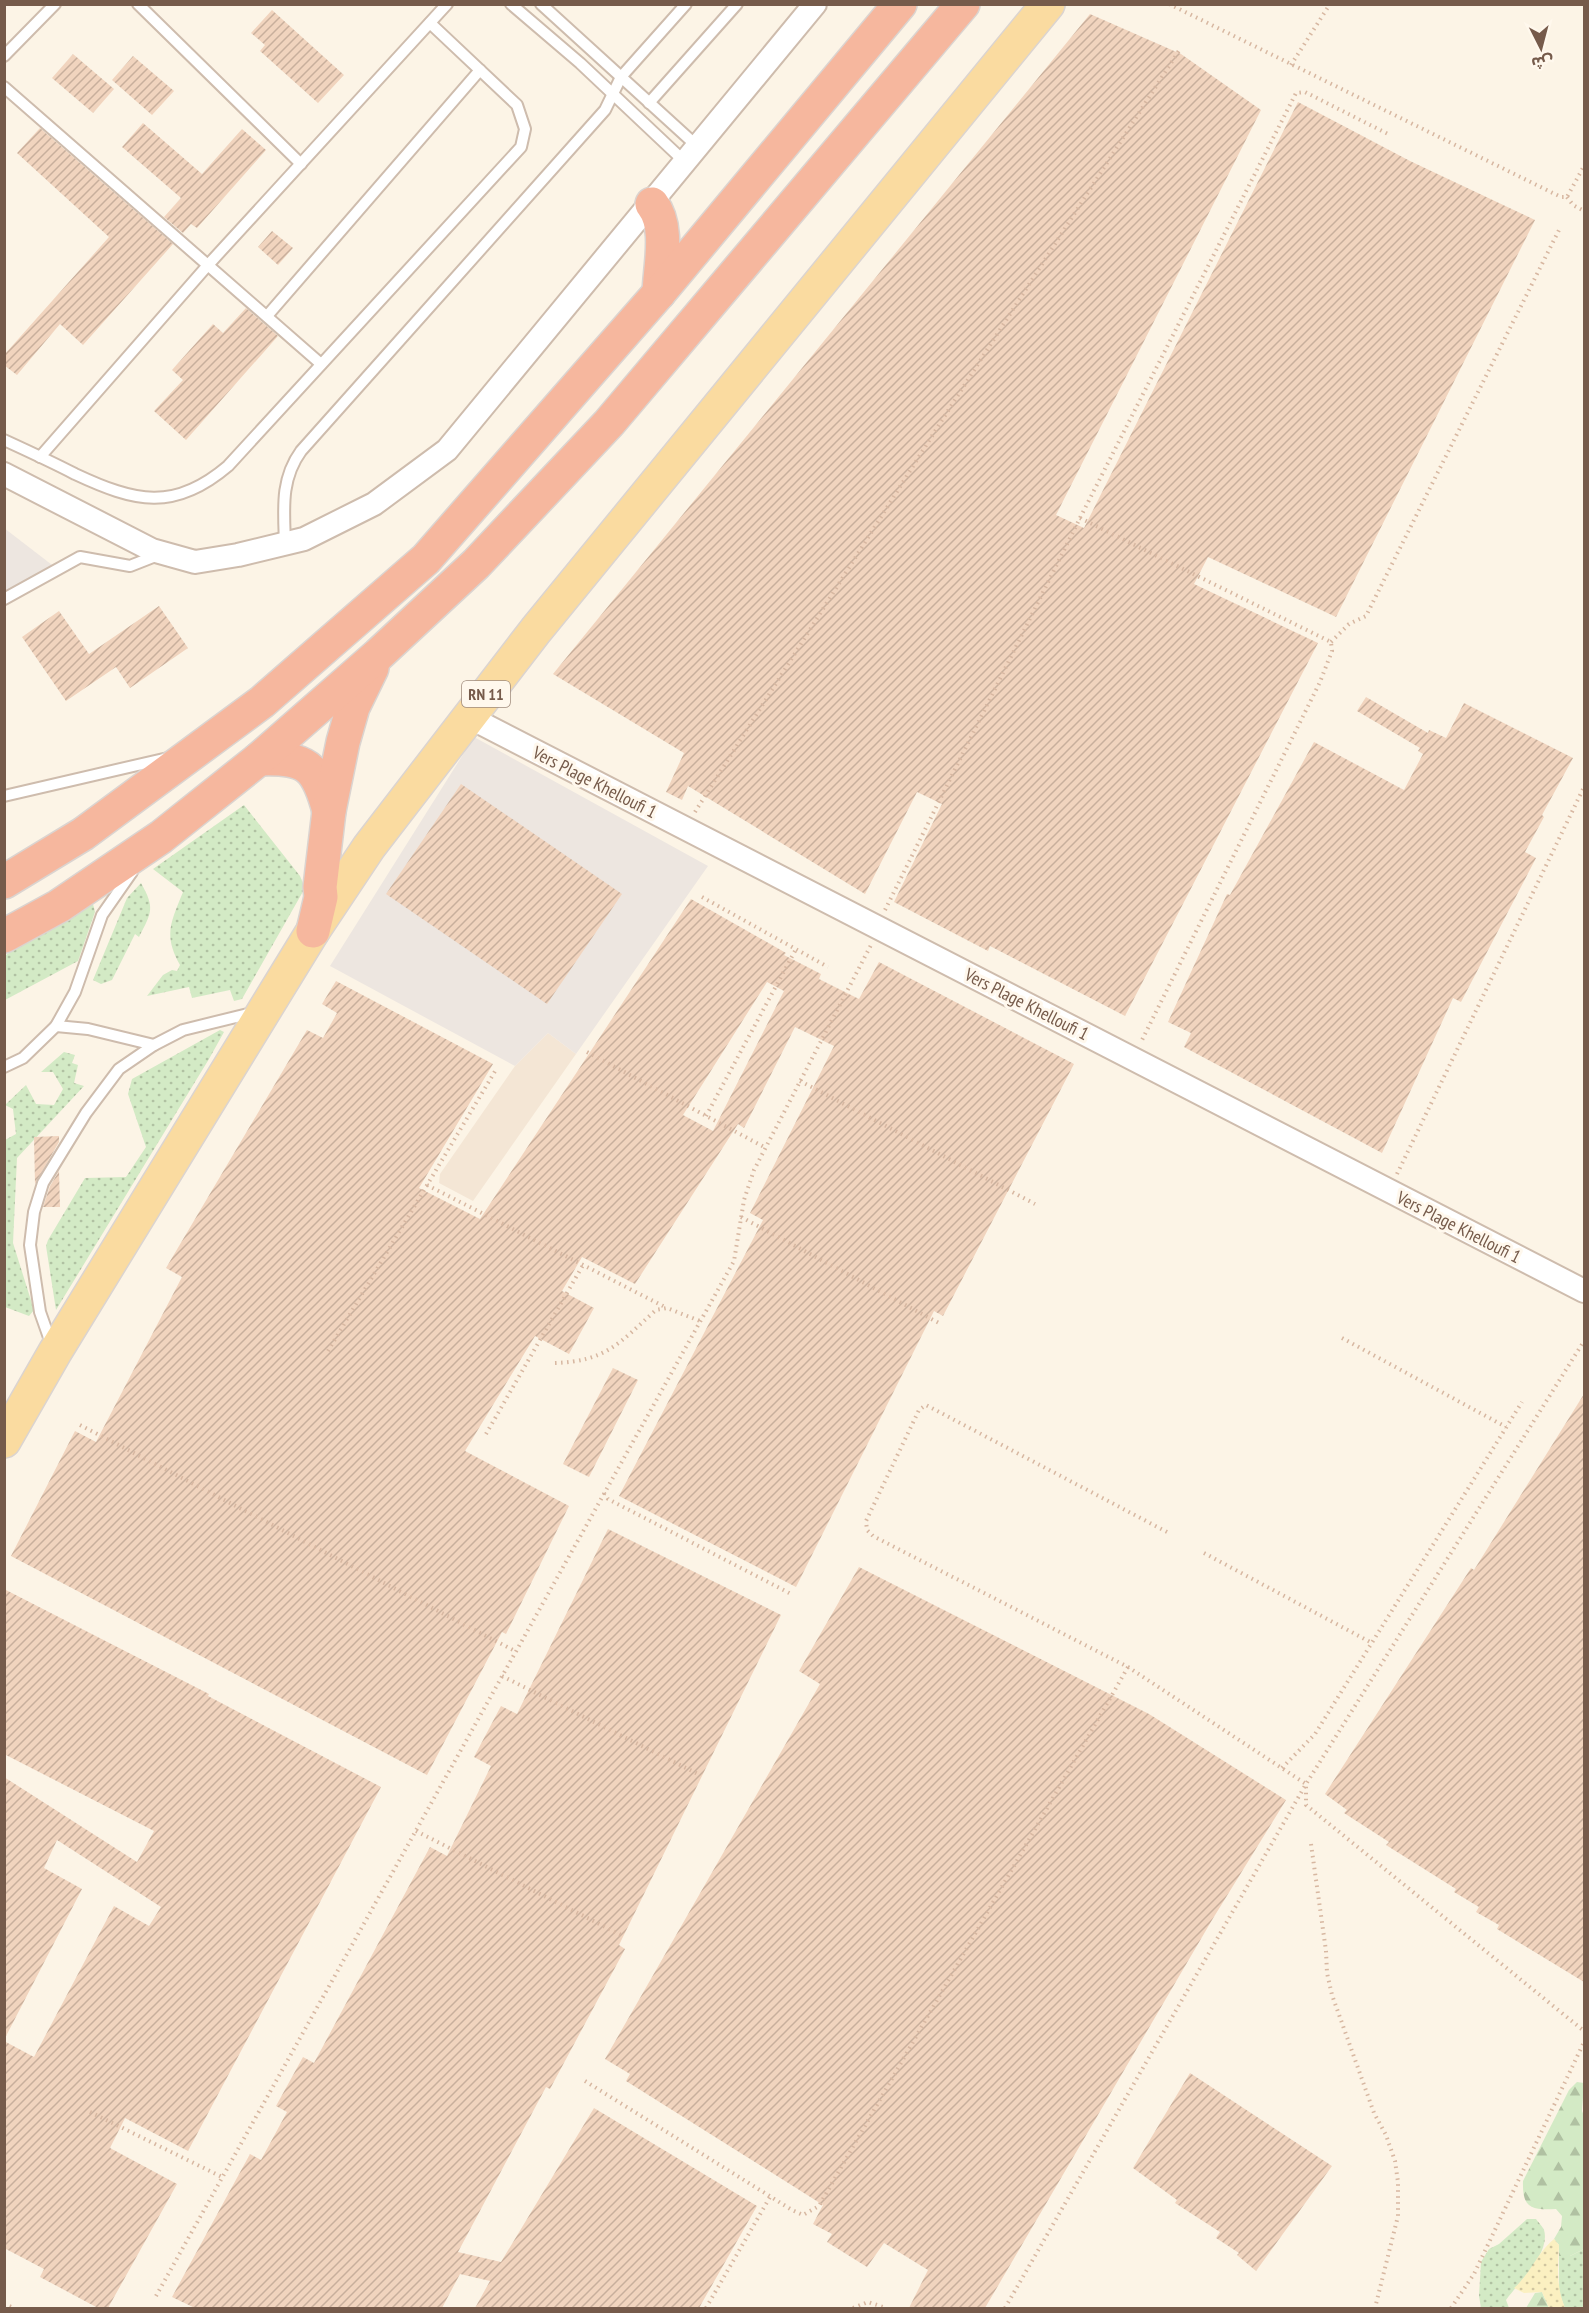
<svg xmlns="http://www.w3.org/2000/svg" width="1589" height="2313" font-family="'PT Sans Narrow','Noto Sans Arabic',sans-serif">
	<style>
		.residential { fill: #f4e6d5 }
		.industrial { fill: #ede6e0 }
		.grass { fill: url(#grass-dots) }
		.forest { fill: url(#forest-firs) }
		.sand { fill: url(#sand-dots) }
		.building { fill: url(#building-hatch); fill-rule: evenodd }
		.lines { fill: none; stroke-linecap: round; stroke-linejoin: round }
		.service-casing { stroke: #cebcad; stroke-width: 14 }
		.minor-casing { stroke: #cebcad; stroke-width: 26 }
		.primary-casing { stroke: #dbd4d0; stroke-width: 36 }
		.motorway-casing { stroke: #dbd4d0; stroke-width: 36 }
		.path { stroke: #d7b7a1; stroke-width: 4; stroke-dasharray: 1.5 4.5; stroke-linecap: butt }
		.service { stroke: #fff; stroke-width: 10 }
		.minor { stroke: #fff; stroke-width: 22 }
		.primary { stroke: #fadba0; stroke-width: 33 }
		.motorway { stroke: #f6b79e; stroke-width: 33 }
		.labels { text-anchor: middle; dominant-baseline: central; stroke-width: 6; stroke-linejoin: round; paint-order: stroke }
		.shield { fill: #fff8ed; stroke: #9f8a7c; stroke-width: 1.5 }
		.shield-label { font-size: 16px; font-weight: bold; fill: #765b4b }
		.street-label { font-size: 18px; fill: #765b4b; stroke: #fff8ed }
	</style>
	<defs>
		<pattern id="grass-dots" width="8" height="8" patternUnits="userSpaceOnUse" patternTransform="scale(1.5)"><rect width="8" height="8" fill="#d3eac5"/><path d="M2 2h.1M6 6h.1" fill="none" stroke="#b0c1a2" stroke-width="1.8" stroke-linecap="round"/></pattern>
		<pattern id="forest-firs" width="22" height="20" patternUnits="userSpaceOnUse" patternTransform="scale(1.5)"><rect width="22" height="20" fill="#d3eac5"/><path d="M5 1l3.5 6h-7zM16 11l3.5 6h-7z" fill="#b0c1a2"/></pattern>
		<pattern id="sand-dots" width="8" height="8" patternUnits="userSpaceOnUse" patternTransform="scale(1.5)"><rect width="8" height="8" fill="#fbf0c1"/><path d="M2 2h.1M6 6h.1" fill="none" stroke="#d0c59f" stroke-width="1.8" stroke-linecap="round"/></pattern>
		<pattern id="building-hatch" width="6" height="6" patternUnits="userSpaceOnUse" patternTransform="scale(1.5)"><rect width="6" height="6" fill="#f1d4be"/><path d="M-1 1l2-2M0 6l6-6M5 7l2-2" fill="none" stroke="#c8af9c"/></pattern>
	</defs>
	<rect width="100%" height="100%" fill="#fcf4e6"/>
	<path class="residential" d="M548 1033 576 1054 473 1201 439 1183 440 1174 515 1066Z"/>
	<g class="industrial">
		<path d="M4 528 56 568 4 594Z"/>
		<path d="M474 737 708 866 576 1054 548 1033 515 1066 330 966Z"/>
	</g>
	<g class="grass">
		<path d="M244 805 300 876 305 888 242 999 234 1001 230 990 192 998 189 987 147 996 163 975 172 970 177 971 180 965C163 935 171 922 183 892L153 869Z"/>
		<path d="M141 883C155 908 152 912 139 937L135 934 112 980 101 984 93 980 127 898Z"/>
		<path d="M93 904 95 912 78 961 5 1000 4 956Z"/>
		<path d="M220 1030 224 1032 209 1059 56 1310 46 1246 48 1240 85 1178 126 1177 146 1147 128 1094 132 1079Z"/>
		<path d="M64 1052 75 1055 72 1063 78 1065 74 1083 84 1086 17 1158 13 1243 34 1310 29 1316 5 1307V1140L16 1134 13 1109 5 1105 26 1085 36 1104 54 1105 63 1089 53 1072H41Z"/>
		<path d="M1527 2219H1536C1538 2222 1543 2227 1544 2230 1551 2253 1518 2283 1506 2300L1509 2308H1481L1479 2296 1481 2262 1489 2249 1499 2244Z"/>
		<path d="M1584 2249V2308H1565L1559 2293V2256H1570Z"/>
	</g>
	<g class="forest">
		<path d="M1577 2082 1584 2083 1582 2111 1584 2116V2249L1570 2256H1559V2245L1554 2239 1561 2227 1562 2216 1556 2209C1532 2210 1522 2209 1523 2181L1569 2090Z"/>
		<path d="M1542 2292 1549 2308H1526L1535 2293Z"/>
	</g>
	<path class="sand" d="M1554 2239 1559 2245C1558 2268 1556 2286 1565 2308H1549L1542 2292 1524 2293 1514 2288C1531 2273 1537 2253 1554 2239Z"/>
	<g class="building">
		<path d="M272 10 344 75 318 103 260 51 265 45 251 33Z"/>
		<path d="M1090 14 1181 54 1261 110 1056 515 1084 528 1298 102 1410 161 1535 220 1336 617 1208 557 1194 584 1318 643 1125 1016 990 946 988 951 894 902 942 804 917 792 865 894 688 786 682 800 666 792 684 753 553 674Z"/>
		<path d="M73 54 114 89 93 113 52 78Z"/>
		<path d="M133 56 174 91 152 115 112 80Z"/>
		<path d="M143 123 202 174 242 129 266 150 197 228 191 224 183 233 164 217 181 198 122 147Z"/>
		<path d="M40 128 173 244 83 345 60 324 17 375 4 365V355L109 237 17 153Z"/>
		<path d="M272 231 293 248 278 265 258 247Z"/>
		<path d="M246 308 278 336 186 440 154 411 183 380 172 370 213 324 223 333Z"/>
		<path d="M159 606 188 648 130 688 116 667 66 701 22 637 59 611 89 654Z"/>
		<path d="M1366 697 1428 733 1429 730 1446 738 1464 703 1573 758 1542 815 1544 817 1525 852 1536 858 1461 1002 1453 998 1382 1153 1184 1047 1191 1033 1168 1022 1227 894 1230 895 1314 742 1404 790 1423 754 1418 751 1420 748 1357 711Z"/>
		<path d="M461 784 622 894 547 1004 386 894Z"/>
		<path d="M691 899 786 953 784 955 821 974 819 979 859 999 879 962 1074 1064 943 1316 934 1311 796 1587 619 1496 763 1220 750 1213 834 1046 795 1027 744 1128 738 1124 635 1284 582 1257 562 1291 594 1308 569 1354 535 1336 465 1451 569 1506 506 1634 502 1632 427 1775 11 1556 75 1431 96 1442 182 1277 166 1268 307 1030 323 1038 337 1013 322 1004 336 981 493 1064 419 1188 480 1219ZM767 982 784 991 713 1131 683 1115Z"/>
		<path d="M59 1136V1142L35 1184 34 1137Z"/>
		<path d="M59 1171 60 1207H43L50 1186Z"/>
		<path d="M613 1368 638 1380 589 1477 563 1464Z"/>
		<path d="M1584 1394V1982L1497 1929 1499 1925 1476 1912 1479 1907 1454 1892 1456 1889 1386 1845 1389 1842 1344 1813 1347 1810 1325 1794 1471 1568 1474 1570Z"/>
		<path d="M608 1529 781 1615 619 1945 625 1949 550 2089 546 2087 458 2252 501 2262 594 2108 757 2206 699 2308H475L490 2281 460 2274 442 2308H195L172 2297 250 2154 261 2160 287 2112 276 2106 303 2057 314 2063 430 1847 447 1856 491 1766 474 1757 501 1706 517 1714Z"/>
		<path d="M859 1567 1149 1714 1286 1800 1212 1920 985 2308H909L928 2270 884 2243 867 2267 827 2242 832 2234 813 2224 823 2205 626 2081 630 2074 605 2059 820 1684 799 1671Z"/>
		<path d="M4 1589 209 1694 208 1696 381 1787 188 2151 125 2118 110 2148 177 2184 108 2308H98L40 2277 44 2269 4 2248V2041L34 2057 114 1906 149 1926 161 1907 57 1840 44 1868 82 1889 4 2040V1777L137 1862 154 1831 4 1754Z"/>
		<path d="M1190 2073 1332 2166 1256 2271 1237 2255 1239 2253 1216 2238 1220 2232 1175 2203 1177 2200 1133 2168Z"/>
	</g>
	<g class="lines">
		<g class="service-casing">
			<g id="service">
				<path d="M138 4 301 164"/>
				<path d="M511 4 580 63 686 163"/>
				<path d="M541 4 698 147"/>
				<path d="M4 56 55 4"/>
				<path d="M4 87 321 364"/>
				<path d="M649 103 737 4"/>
				<path d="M267 316 480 70"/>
				<path d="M4 440C28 451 52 462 75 474 135 502 174 512 228 466L521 147 525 129 517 105 430 23"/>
				<path d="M40 457 208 265 447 4"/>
				<path d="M285 544C284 510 280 480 301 451L605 110 621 77 686 4"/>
				<path d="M4 599 80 557 130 566 158 555"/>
				<path d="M4 796 168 758"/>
				<path d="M56 1026 88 1029 154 1045"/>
				<path d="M4 1067 23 1058 56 1026 75 992 102 915 132 872"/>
				<path d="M52 1346 40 1312 30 1245 34 1212 43 1183 86 1113 119 1069 154 1045 183 1030 256 1012"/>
			</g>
		</g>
		<g class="minor-casing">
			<g id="minor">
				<path d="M4 474 152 550 195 562 238 555 304 539 374 504 447 450 815 4"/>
				<path d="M469 717 1584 1291"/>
			</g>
		</g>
		<g class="primary-casing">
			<path id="primary" d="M4 1441 55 1352 313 931 369 847 536 630 1048 4"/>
		</g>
		<g class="motorway-casing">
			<g id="motorway">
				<path d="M652 204C670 227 660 265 659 293"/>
				<path d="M259 759C307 757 317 766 329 811"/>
				<path d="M4 882 83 834 262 702 426 559 659 293 900 4"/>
				<path d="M313 931 321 897 320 887 329 811 343 742 353 707 372 668"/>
				<path d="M4 936 59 906 161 837 259 759 378 655 476 564 609 423 963 4"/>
			</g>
		</g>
		<g class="path">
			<path d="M1169 4 1561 197H1567L1584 166"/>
			<path d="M1291 65 1330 4"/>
			<path d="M1567 197 1573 205 1584 211"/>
			<path d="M1080 518 1331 642 1332 651 1320 682 1141 1042"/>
			<path d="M1331 642 1349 624 1366 616 1560 228"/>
			<path d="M695 812 944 417 1180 49"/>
			<path d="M702 897 828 967"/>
			<path d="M885 910 1080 518 1296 93 1305 92 1388 134"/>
			<path d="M587 1052 766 1148"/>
			<path d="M800 1081 1035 1204"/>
			<path d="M706 1116 796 949"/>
			<path d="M1397 1174 1584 787"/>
			<path d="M427 1185 667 1308"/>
			<path d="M741 1217 939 1323"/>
			<path d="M1342 1338 1506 1427"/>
			<path d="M328 1351 497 1068"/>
			<path d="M555 1363C607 1361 619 1343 656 1310L667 1308 700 1321"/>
			<path d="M80 1425 515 1651"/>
			<path d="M486 1434 583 1265"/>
			<path d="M604 1493 608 1499 793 1595"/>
			<path d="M1167 1532 926 1405 919 1410 866 1521 867 1530 873 1536 1128 1667 1306 1784V1805L1584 2031"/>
			<path d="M1204 1553 1372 1643"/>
			<path d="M502 1676 700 1775"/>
			<path d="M1282 1768 1315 1734 1522 1402"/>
			<path d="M416 1831 623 1936"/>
			<path d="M1311 1844 1326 1951 1327 1973 1332 1995 1374 2113 1386 2135 1395 2161 1398 2182V2216L1375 2308"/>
			<path d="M585 2081 792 2210 803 2215 819 2206 1128 1667"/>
			<path d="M90 2112 222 2177"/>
			<path d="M156 2296 734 1261 744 1200 754 1170 871 945"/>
			<path d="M4 2304 14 2308"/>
			<path d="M706 2308 770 2197"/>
			<path d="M853 2308 868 2302 886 2308"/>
			<path d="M1005 2308 1306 1784 1584 1341"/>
			<path d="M1451 2308 1474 2274 1584 2042"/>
		</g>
		<use href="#service" class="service"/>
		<use href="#minor" class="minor"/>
		<use href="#primary" class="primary"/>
		<use href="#motorway" class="motorway"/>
	</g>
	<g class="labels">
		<rect class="shield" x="462" y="681" width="48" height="26" rx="4.5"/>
		<g class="shield-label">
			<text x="486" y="694">RN 11</text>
		</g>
		<g class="street-label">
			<text transform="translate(595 782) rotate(27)">Vers Plage Khelloufi 1</text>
			<text transform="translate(1027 1004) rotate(27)">Vers Plage Khelloufi 1</text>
			<text transform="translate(1459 1227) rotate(27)">Vers Plage Khelloufi 1</text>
		</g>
	</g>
	<rect width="1589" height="2313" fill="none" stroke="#765b4b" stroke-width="12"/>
	<g transform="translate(1541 48) rotate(174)" stroke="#fff8ed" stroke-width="4.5" paint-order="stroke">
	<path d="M0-4.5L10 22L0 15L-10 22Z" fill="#765b4b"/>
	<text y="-9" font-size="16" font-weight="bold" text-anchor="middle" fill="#765b4b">ش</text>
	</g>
</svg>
